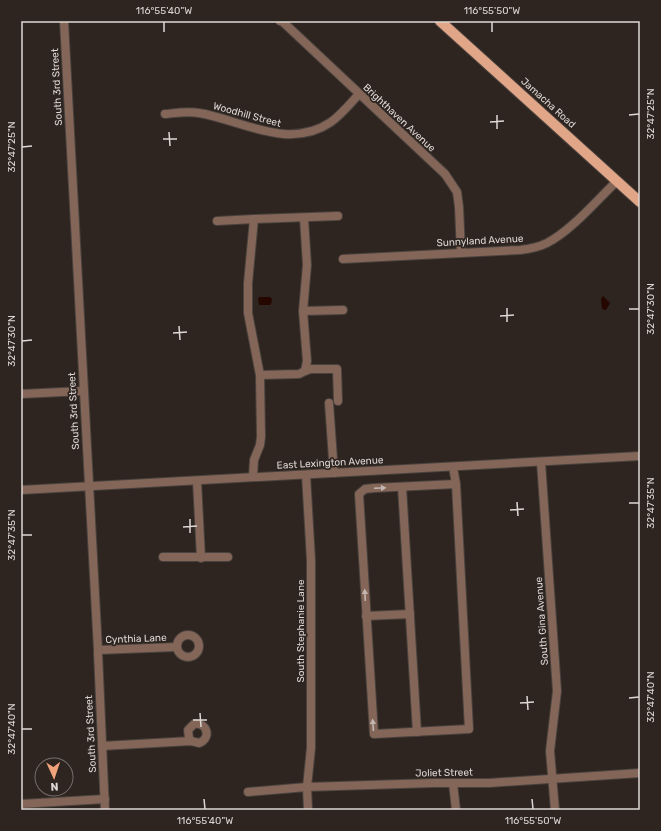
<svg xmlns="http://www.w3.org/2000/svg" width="661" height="831" font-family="Rubik,sans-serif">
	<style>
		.water { fill: #250700 }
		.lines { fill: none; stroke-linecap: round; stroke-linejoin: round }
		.minor-casing { stroke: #4a423e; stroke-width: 10 }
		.tertiary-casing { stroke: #4a423e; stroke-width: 10 }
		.primary-casing { stroke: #4a423e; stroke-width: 12 }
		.minor { stroke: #836658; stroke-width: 8 }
		.tertiary { stroke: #836658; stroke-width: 8 }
		.primary { stroke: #e1a588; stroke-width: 10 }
		.oneway { fill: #c3b6b0 }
		.ticks { fill: none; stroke: #ded8d5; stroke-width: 1.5 }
		.labels { text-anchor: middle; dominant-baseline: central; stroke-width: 3.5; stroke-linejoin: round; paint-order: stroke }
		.street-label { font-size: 10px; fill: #ded8d5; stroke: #2e2521 }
		.neatline { fill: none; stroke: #ded8d5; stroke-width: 1.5 }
		.ticks-label { font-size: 10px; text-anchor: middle; fill: #ded8d5 }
	</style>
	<rect width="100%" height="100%" fill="#2e2521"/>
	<g class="water">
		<path d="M603 296 610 303 606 310H605L602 309 601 299Z"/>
		<path d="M260 297H270L272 299 271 304 270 305H259L258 298Z"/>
	</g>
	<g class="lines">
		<g class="minor-casing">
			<g id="minor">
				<path d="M280 21 283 22 445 174 457 192 459 207 461 252"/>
				<path d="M165 114C176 113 188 111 199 113 242 120 288 151 331 122 341 115 350 104 359 94"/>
				<path d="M304 218 307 265 303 311 343 310"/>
				<path d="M217 221 254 219"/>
				<path d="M343 259 520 250C529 249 539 247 547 243 571 231 597 200 617 181"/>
				<path d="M305 371 311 369H337L338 401"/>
				<path d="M260 375 299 374 305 371 307 361 303 311"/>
				<path d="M21 394 83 391"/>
				<path d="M329 403 334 473"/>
				<path d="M541 462 557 691 550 751 555 810"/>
				<path d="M453 467 456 484 469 729 374 734 359 494 365 489 374 488 456 484"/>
				<path d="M306 475 311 560V748L307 787 308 810"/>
				<path d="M253 477 254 460 260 445 261 437 260 375 248 313V283L254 219 338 216"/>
				<path d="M197 481 201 558"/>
				<path d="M402 487 417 732"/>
				<path d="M163 557H228"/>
				<path d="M366 616 410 614"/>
				<circle cx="188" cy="646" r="11"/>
				<path d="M98 653V650L176 647"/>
				<path d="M102 746 191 741 199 743C212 738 207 722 194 724L188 730 189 738 191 741"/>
				<path d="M453 783 456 810"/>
				<path d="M248 792 307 787 433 783H489L640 773"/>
				<path d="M21 804 105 799"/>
			</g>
		</g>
		<g class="tertiary-casing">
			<g id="tertiary">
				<path d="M64 21 98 650"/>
				<path d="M21 490 640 456"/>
				<path d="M98 653 105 810"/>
			</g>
		</g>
		<g class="primary-casing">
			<path id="primary" d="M440 21 640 202"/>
		</g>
		<use href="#minor" class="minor"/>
		<use href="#tertiary" class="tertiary"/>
		<use href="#primary" class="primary"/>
	</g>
	<defs><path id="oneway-solid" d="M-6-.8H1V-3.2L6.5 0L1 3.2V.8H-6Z"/></defs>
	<g class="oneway">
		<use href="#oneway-solid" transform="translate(380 488) rotate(-3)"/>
		<use href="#oneway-solid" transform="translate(365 595) rotate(-93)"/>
		<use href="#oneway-solid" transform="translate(373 725) rotate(-94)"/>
	</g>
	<path class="ticks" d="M164 22V32M492 22V32M497 115V129M629 115 639 114M490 122 504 121M169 132 170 146M163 139H177M22 147 32 146M507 308V322M629 309H639M500 316 514 315M179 326 180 340M173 333 187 332M22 341 32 340M517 502 518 516M629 503H639M510 510 524 509M190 519V533M183 527 197 526M22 535H32M527 696 528 710M629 698 639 697M520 703 534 702M200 713 201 727M193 720H207M22 729H32M204 799 205 809M532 799 533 809"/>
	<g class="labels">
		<g class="street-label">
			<text transform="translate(57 87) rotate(-93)">South 3rd Street</text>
			<text transform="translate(548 103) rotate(42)">Jamacha Road</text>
			<text transform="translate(247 115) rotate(15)">Woodhill Street</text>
			<text transform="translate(399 118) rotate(43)">Brighthaven Avenue</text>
			<text transform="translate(480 241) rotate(-3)">Sunnyland Avenue</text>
			<text transform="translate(74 411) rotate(-93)">South 3rd Street</text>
			<text transform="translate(330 463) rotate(-3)">East Lexington Avenue</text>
			<text transform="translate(542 621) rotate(-94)">South Gina Avenue</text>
			<text transform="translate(301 631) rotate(-90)">South Stephanie Lane</text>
			<text transform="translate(136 639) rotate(-2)">Cynthia Lane</text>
			<text transform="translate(91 734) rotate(-93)">South 3rd Street</text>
			<text transform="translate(444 773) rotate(-1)">Joliet Street</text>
		</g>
	</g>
	<rect width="661" height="831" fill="none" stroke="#2e2521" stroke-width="44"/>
	<g transform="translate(54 777) rotate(177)"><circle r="19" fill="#2e2521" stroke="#746d69"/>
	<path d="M0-3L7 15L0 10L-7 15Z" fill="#f0a27a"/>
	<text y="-6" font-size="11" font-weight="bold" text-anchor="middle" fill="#ded8d5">N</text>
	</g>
	<rect x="22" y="22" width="617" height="787" class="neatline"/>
	<g class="ticks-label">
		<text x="164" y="14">116°55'40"W</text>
		<text x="492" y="14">116°55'50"W</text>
		<text transform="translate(650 114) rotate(-90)" y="4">32°47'25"N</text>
		<text transform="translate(11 147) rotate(-90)" y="4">32°47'25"N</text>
		<text transform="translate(650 309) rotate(-90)" y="4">32°47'30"N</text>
		<text transform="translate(11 341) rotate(-90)" y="4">32°47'30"N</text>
		<text transform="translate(650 503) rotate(-90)" y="4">32°47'35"N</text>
		<text transform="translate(11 535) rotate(-90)" y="4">32°47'35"N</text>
		<text transform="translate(650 697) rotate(-90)" y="4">32°47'40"N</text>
		<text transform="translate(11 729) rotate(-90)" y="4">32°47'40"N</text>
		<text x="205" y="824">116°55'40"W</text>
		<text x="533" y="824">116°55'50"W</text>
	</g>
</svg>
